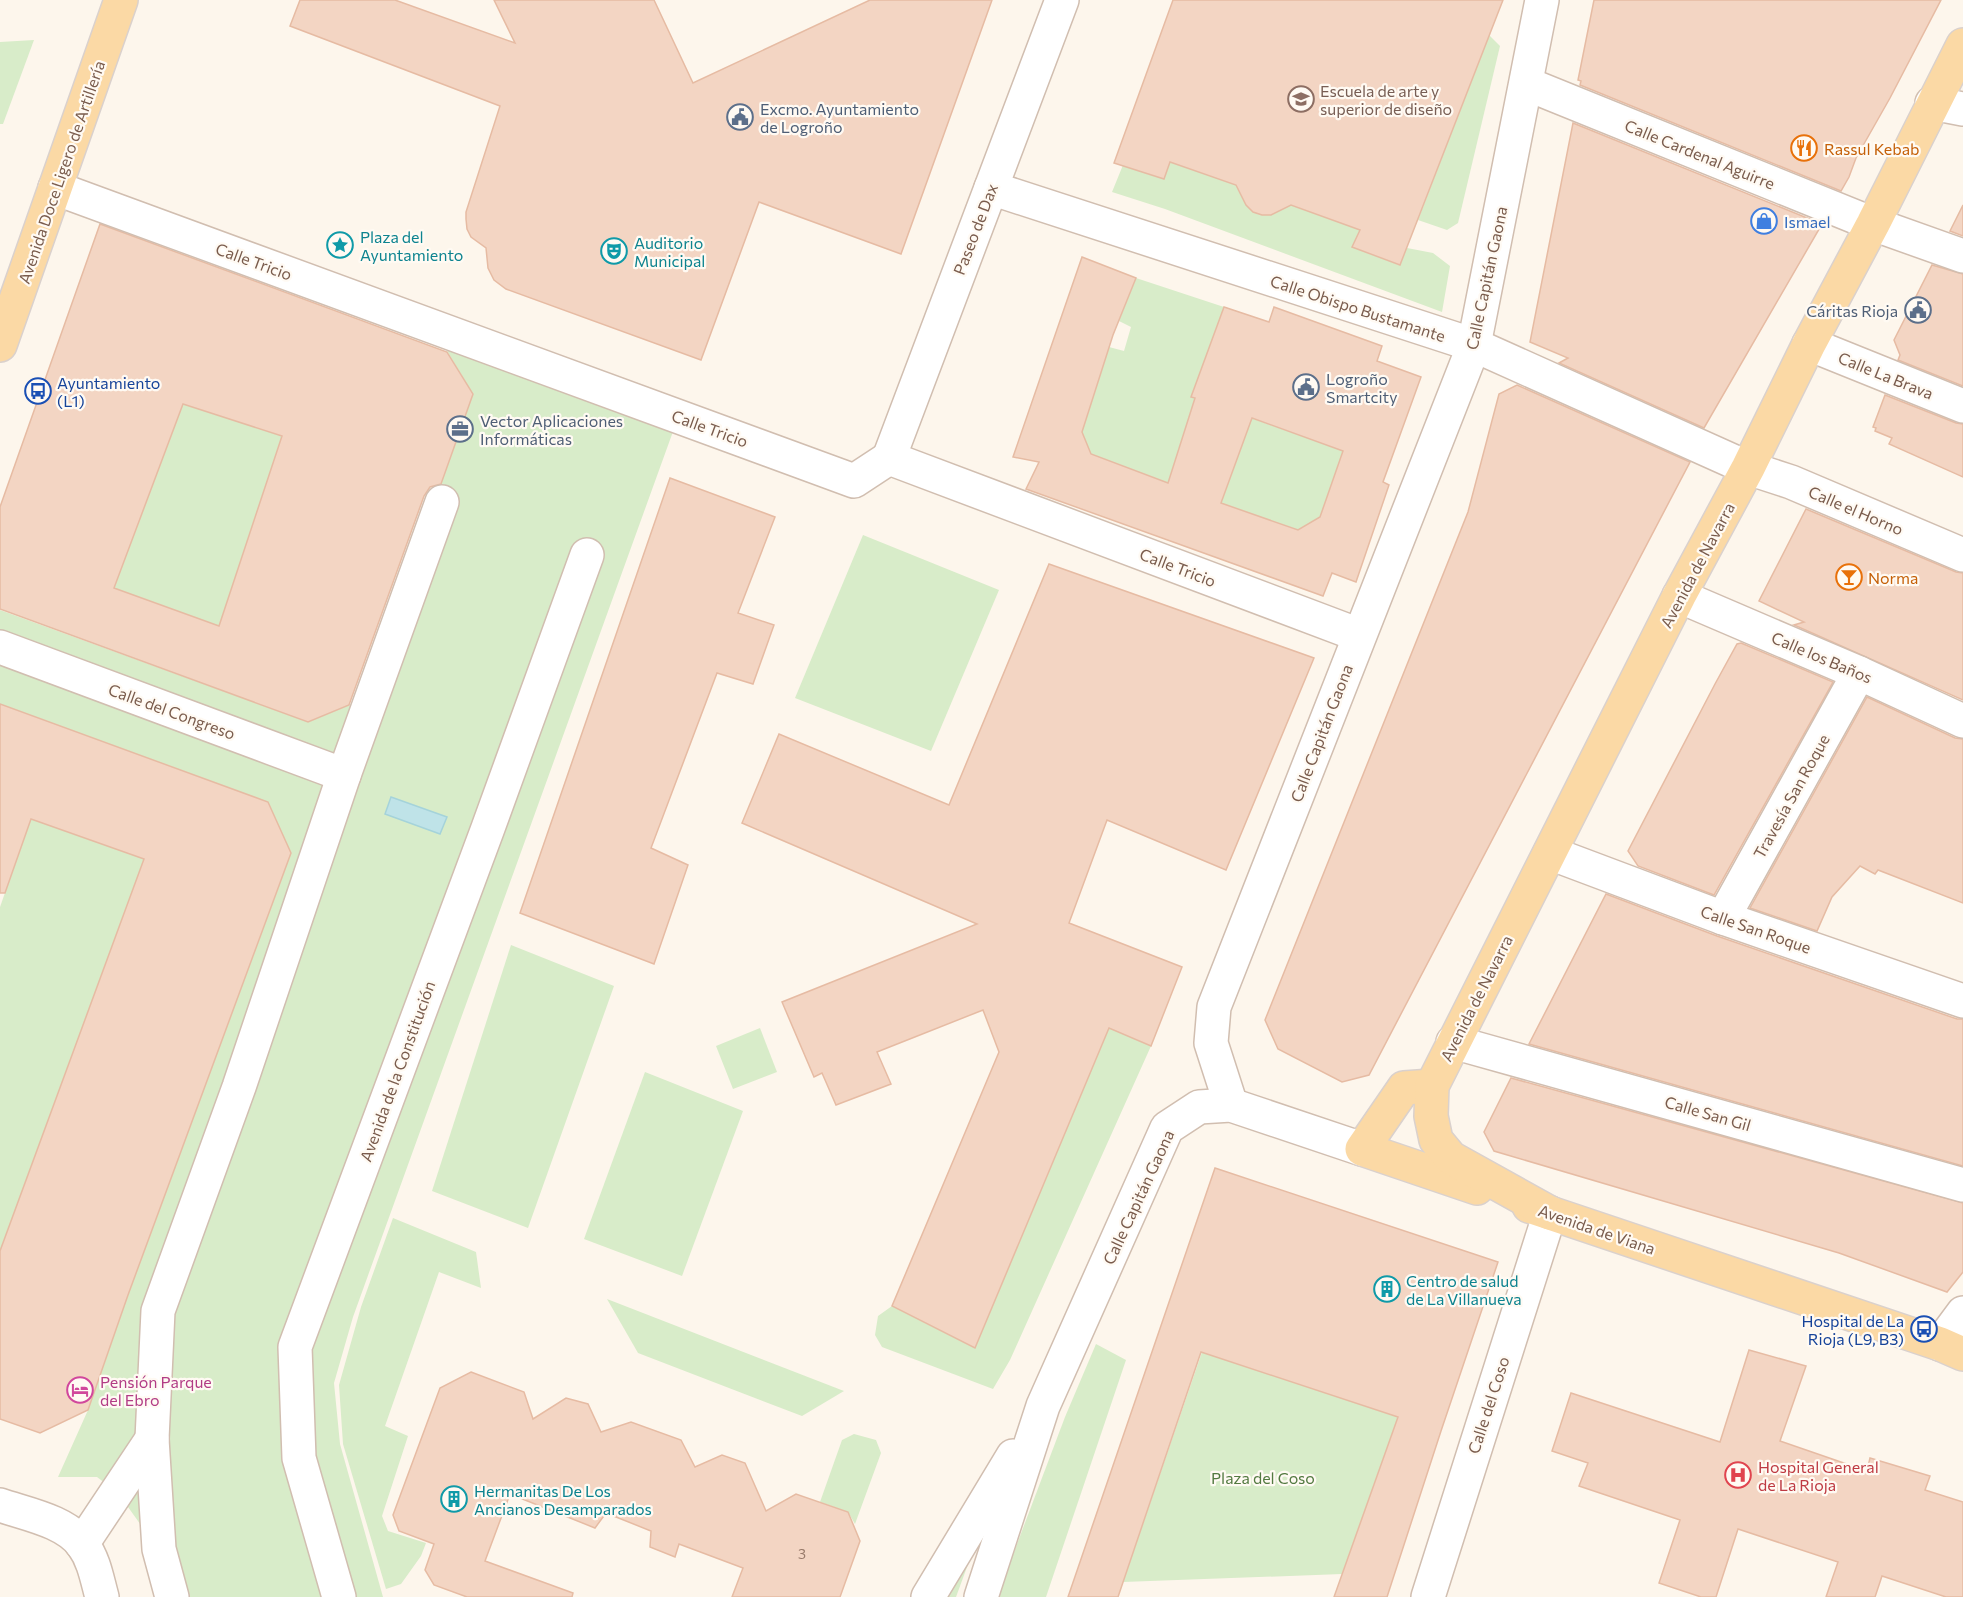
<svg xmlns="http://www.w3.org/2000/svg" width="1963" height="1597" font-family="Commissioner,sans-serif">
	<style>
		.green { fill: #d8ecc9 }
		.water { fill: #bfe3e8; stroke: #a5d3da; stroke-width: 1.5 }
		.building { fill: #f3d5c3; stroke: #e6bba3; stroke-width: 1.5; fill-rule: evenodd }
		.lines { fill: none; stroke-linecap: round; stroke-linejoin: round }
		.minor-casing { stroke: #d1beb0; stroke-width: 36 }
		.major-casing { stroke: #dad1cd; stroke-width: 36 }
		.minor { stroke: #fff; stroke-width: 33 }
		.major { stroke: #fbd9a5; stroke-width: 33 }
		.labels { text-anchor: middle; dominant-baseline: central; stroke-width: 4.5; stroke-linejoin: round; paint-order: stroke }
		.number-label { font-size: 14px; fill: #987a6a }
		.education-label { font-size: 16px; fill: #785e54; stroke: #fffaf3; text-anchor: start }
		.service-label { font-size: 16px; fill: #4e5e75; stroke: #fffaf3; text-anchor: start }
		.food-label { font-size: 16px; fill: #c56008; stroke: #fffaf3; text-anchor: start }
		.street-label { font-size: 16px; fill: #7a5c4d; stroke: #fffaf3 }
		.shop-label { font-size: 16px; fill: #366cbe; stroke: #fffaf3; text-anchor: start }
		.culture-label { font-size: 16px; fill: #0d838f; stroke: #fffaf3; text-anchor: start }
		.transit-label { font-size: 16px; fill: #164399; stroke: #fffaf3; text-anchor: start }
		.hotel-label { font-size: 16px; fill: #b23c85; stroke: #fffaf3; text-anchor: start }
		.health-label { font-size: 16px; fill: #be3a42; stroke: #fffaf3; text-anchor: start }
		.park-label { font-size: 16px; fill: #537a41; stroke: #fffaf3 }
	</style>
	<rect width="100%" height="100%" fill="#fdf6ec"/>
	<g class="green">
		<path d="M1489 35 1500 46 1458 223 1447 230 1418 220Z"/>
		<path d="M34 40 3 124H0V42Z"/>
		<path d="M1170 162 1242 187C1242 215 1268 224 1286 203L1360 230 1353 247 1399 265 1407 248 1433 253 1450 266 1442 312 1165 209 1112 192 1123 165 1164 179Z"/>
		<path d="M1136 278 1224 307 1192 397 1344 451 1320 517 1298 530 1221 503 1235 465 1180 445 1168 483 1091 454 1082 432 1109 347 1124 351 1131 327 1119 321Z"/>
		<path d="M438 336 675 426 353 1317 334 1383 340 1444 383 1597H167L148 1535 118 1493 97 1477H58L88 1410 128 1295 291 853 268 802 0 704V610L308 722 364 699 473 394Z"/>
		<path d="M183 404 282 436 219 626 114 588Z"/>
		<path d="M863 535 999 590 931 751 795 698Z"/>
		<path d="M31 819 144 859 0 1251V907Z"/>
		<path d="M511 945 614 986 528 1228 432 1191Z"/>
		<path d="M760 1028 777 1072 733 1089 716 1046Z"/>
		<path d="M1109 1028 1151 1046 1010 1360 993 1389 882 1347 875 1335 878 1316 892 1306 975 1348Z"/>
		<path d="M645 1072 743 1111 682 1276 584 1239Z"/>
		<path d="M393 1218 476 1252 481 1288 439 1272 385 1426 408 1436 382 1516 388 1531 426 1543 421 1556 401 1584 386 1589 343 1444 339 1385 361 1307Z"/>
		<path d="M607 1299 844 1391 802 1416 638 1353Z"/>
		<path d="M1096 1344 1126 1360 1046 1597H997L1065 1417Z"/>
		<path d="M1202 1352 1398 1417 1342 1574 1123 1582Z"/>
		<path d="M854 1434 876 1440 881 1453 855 1524 848 1512 820 1502 842 1440Z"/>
		<path d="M978 1537 956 1597H943Z"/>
	</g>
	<path class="water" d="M391 797 447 817 440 834 385 814Z"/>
	<g class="building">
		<path d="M300 0H395L515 43 494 0H654L693 83 870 0H992L901 254 759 202 701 360 506 289 494 280 488 268 486 248 471 237 467 229 466 219V212L500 106 290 26Z"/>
		<path d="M1173 0H1503L1400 265 1352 247 1360 230 1291 205 1271 215H1262L1253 212 1246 205 1236 185 1170 162 1164 179 1114 163Z"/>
		<path d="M1594 0H1941L1890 98 1856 158 1849 177 1841 191 1580 85 1581 81 1578 80Z"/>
		<path d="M1573 123 1822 224 1704 428 1559 363 1568 358 1530 342Z"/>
		<path d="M1963 205V236L1950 231Z"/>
		<path d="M100 224 447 352 473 394 441 484 430 487 424 496 349 705 308 722 0 609V507ZM183 404 282 436 219 626 114 588Z"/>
		<path d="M1082 257 1136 278 1113 335 1082 432 1091 454 1168 483 1195 398 1191 397 1224 307 1269 322 1274 307 1382 346 1377 361 1421 377 1383 482 1389 485 1356 582 1332 573 1323 596 1026 489 1039 462 1013 457ZM1252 418 1343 451 1320 517 1298 530 1221 503Z"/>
		<path d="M1932 265 1963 274V386L1898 360 1900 355 1894 340Z"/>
		<path d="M1517 385 1690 462 1369 1075 1342 1082 1278 1049 1265 1020 1468 512 1499 394Z"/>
		<path d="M1885 395 1956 423 1963 424V477L1889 444 1892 438 1875 431 1876 428 1873 427Z"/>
		<path d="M670 478 775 517 738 613 774 625 753 684 717 673 651 848 688 865 654 964 520 913Z"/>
		<path d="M1806 509 1956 572 1963 573V700L1794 625 1804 622 1759 601Z"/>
		<path d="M1049 564 1314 658 1226 870 1107 820 1069 923 1182 967 1151 1046 1109 1028 975 1348 892 1306 999 1052 983 1010 877 1052 891 1084 836 1105 822 1073 814 1077 782 1002 977 924 742 823 779 734 949 805Z"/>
		<path d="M1741 643 1833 682 1714 895 1638 866 1628 851 1715 684 1737 644Z"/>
		<path d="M1867 697 1955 738 1963 739V903L1878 870 1875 874 1860 866 1832 897 1817 931 1750 908Z"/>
		<path d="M0 704 268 802 291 853 128 1295 88 1410 40 1433 0 1419V1251L144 859 31 819 5 893H0Z"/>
		<path d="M1606 894 1717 936 1957 1019H1963V1166L1529 1044Z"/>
		<path d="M1511 1078 1963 1203V1272L1947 1292 1839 1253 1494 1151 1484 1132Z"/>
		<path d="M1215 1168 1498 1262 1441 1431 1387 1597H1334L1398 1417 1201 1352 1118 1597H1068Z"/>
		<path d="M1749 1350 1806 1366 1780 1441 1867 1471 1870 1458 1930 1476 1925 1490 1963 1502V1597H1946L1882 1576 1875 1597H1826L1838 1562 1738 1529 1716 1597H1701L1659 1583 1680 1520 1579 1486 1588 1463 1552 1451 1571 1393 1720 1442Z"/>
		<path d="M471 1372 524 1392 533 1419 566 1398 588 1404 601 1432 631 1422 681 1440 695 1467 722 1455 745 1463 766 1511 796 1494 848 1512 860 1541 840 1597H732L743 1568 679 1544 675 1557 650 1547 651 1531 606 1513 595 1528 510 1494 485 1561 573 1593 572 1597H467L434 1585 425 1570 434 1544 399 1531 393 1515 440 1388Z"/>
	</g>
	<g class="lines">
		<g class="minor-casing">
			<g id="minor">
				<path d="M1527 84 1873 224 1963 256"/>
				<path d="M1932 103 1963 109"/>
				<path d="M55 188 854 481 889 458"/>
				<path d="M991 188 1474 345 1748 468 1791 482 1963 555"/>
				<path d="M1809 344 1963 406"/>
				<path d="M889 458 1359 635"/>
				<path d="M889 458 1062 0"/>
				<path d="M1679 596 1859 673 1963 721"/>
				<path d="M0 647 344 775"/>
				<path d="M1550 853 1723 918 1963 1001"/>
				<path d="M1723 918 1859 673"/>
				<path d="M1453 1042 1963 1185"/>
				<path d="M1231 1105 1211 1043 1214 1007 1474 345 1542 0"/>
				<path d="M1940 1344 1963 1313"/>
				<path d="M0 1505C26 1514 66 1521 83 1545 94 1560 97 1579 102 1597"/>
				<path d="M82 1544 152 1439"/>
				<path d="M172 1597 159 1549 152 1439 158 1311 239 1087 344 775 442 502"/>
				<path d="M339 1597 299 1458 295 1347 488 828 587 555"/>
				<path d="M928 1597 1013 1456"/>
				<path d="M981 1597 1043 1406 1167 1128 1199 1107 1231 1105 1362 1149"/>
				<path d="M1428 1597 1550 1213"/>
			</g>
		</g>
		<g class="major-casing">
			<g id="major">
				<path d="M0 345 121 0"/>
				<path d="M1432 1086 1404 1088 1362 1149 1477 1188"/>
				<path d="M1529 1206 1940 1344 1963 1354"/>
				<path d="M1550 1213 1451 1158 1436 1140 1431 1116 1432 1086 1679 596 1748 468 1809 344 1873 224 1963 45"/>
			</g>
		</g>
		<use href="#minor" class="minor"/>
		<use href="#major" class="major"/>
	</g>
	<defs>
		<g id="university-ring" transform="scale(1.35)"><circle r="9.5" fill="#fffaf3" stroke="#8d6e63" stroke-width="1.5"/><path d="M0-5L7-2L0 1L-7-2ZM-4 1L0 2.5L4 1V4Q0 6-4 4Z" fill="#8d6e63"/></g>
		<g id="civic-ring" transform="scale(1.35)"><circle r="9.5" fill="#fffaf3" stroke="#5c6f8a" stroke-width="1.5"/><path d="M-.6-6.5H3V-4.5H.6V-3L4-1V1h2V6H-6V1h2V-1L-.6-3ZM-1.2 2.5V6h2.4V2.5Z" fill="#5c6f8a"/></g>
		<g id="restaurant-ring" transform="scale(1.35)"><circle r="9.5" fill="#fffaf3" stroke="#e8710a" stroke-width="1.5"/><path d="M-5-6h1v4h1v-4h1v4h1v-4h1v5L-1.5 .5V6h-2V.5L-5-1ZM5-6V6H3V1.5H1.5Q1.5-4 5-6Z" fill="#e8710a"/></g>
		<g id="shop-ring" transform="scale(1.35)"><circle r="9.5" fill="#fffaf3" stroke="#3f7fe0" stroke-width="1.5"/><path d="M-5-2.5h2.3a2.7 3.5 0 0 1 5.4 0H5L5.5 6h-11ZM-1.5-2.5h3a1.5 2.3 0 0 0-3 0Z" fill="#3f7fe0"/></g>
		<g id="sight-ring" transform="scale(1.35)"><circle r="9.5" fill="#fffaf3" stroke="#0f9aa8" stroke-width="1.5"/><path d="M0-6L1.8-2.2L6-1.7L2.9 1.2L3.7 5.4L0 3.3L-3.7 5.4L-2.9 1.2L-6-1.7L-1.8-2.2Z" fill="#0f9aa8"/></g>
		<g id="theatre-ring" transform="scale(1.35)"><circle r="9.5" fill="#fffaf3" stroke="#0f9aa8" stroke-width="1.5"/><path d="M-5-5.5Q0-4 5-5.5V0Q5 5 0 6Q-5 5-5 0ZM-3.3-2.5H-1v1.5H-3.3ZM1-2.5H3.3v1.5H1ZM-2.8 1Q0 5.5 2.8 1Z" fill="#0f9aa8"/></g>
		<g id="bus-ring" transform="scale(1.35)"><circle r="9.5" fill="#fffaf3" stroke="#1a4fb4" stroke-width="1.5"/><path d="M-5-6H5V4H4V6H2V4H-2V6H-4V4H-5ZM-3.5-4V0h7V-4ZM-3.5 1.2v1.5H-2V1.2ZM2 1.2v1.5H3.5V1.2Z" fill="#1a4fb4"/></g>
		<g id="office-ring" transform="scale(1.35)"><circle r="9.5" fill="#fffaf3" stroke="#5c6f8a" stroke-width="1.5"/><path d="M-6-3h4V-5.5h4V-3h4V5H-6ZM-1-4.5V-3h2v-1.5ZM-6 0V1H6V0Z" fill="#5c6f8a"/></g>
		<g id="bar-ring" transform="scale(1.35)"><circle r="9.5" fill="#fffaf3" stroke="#e8710a" stroke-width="1.5"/><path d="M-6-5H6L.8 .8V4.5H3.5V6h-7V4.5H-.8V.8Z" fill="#e8710a"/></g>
		<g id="building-ring" transform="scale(1.35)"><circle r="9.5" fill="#fffaf3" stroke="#0f9aa8" stroke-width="1.5"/><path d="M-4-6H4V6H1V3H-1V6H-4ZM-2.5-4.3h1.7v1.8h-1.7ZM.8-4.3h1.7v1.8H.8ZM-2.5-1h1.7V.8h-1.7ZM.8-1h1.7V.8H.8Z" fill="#0f9aa8"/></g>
		<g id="hotel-ring" transform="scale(1.35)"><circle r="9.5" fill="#fffaf3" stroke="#d1479c" stroke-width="1.5"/><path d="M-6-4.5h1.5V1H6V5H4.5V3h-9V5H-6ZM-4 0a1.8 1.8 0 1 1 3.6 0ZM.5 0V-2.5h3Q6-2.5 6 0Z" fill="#d1479c"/></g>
		<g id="hospital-ring" transform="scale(1.35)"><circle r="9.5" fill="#fffaf3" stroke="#e0444e" stroke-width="1.5"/><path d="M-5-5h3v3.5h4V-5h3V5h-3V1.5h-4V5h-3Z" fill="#e0444e"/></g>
	</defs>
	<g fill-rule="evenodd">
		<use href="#university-ring" x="1301" y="99"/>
		<use href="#civic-ring" x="740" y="117"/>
		<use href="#restaurant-ring" x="1804" y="148"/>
		<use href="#shop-ring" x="1764" y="221"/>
		<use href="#sight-ring" x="340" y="245"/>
		<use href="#theatre-ring" x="614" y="251"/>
		<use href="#civic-ring" x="1918" y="310"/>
		<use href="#civic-ring" x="1306" y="387"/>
		<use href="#bus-ring" x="38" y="391"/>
		<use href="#office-ring" x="460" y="429"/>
		<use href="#bar-ring" x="1849" y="577"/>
		<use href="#building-ring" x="1387" y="1289"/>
		<use href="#bus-ring" x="1924" y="1329"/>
		<use href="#hotel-ring" x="80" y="1390"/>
		<use href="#hospital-ring" x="1738" y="1475"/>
		<use href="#building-ring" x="454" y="1499"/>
	</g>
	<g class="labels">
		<g class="number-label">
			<text x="802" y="1553">3</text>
		</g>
		<g class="education-label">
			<text x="1320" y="90">Escuela de arte y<tspan x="1320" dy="18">superior de diseño</tspan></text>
		</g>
		<g class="service-label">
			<text x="760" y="108">Excmo. Ayuntamiento<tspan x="760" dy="18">de Logroño</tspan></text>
			<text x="1898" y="310" text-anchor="end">Cáritas Rioja</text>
			<text x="1326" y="378">Logroño<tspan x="1326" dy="18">Smartcity</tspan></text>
			<text x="480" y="420">Vector Aplicaciones<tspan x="480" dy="18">Informáticas</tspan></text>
		</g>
		<g class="food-label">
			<text x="1824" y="148">Rassul Kebab</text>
			<text x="1868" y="577">Norma</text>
		</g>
		<g class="street-label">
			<text transform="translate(1700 154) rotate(22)">Calle Cardenal Aguirre</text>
			<text transform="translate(61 172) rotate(-71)">Avenida Doce Ligero de Artillería</text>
			<text transform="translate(975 229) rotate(-69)">Paseo de Dax</text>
			<text transform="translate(254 261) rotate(20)">Calle Tricio</text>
			<text transform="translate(1486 278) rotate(-78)">Calle Capitán Gaona</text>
			<text transform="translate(1358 308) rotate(18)">Calle Obispo Bustamante</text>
			<text transform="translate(1886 375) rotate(22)">Calle La Brava</text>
			<text transform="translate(710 428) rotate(20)">Calle Tricio</text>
			<text transform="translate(1856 510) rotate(23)">Calle el Horno</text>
			<text transform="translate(1697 565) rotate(-62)">Avenida de Navarra</text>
			<text transform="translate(1178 567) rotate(21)">Calle Tricio</text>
			<text transform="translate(1822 657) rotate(23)">Calle los Baños</text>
			<text transform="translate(172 711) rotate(20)">Calle del Congreso</text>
			<text transform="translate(1321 733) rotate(-69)">Calle Capitán Gaona</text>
			<text transform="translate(1791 796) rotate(-61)">Travesía San Roque</text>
			<text transform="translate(1756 929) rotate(19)">Calle San Roque</text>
			<text transform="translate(1476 998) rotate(-63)">Avenida de Navarra</text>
			<text transform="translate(397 1071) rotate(-70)">Avenida de la Constitución</text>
			<text transform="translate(1708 1113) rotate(16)">Calle San Gil</text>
			<text transform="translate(1138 1197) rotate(-65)">Calle Capitán Gaona</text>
			<text transform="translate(1597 1229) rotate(19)">Avenida de Viana</text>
			<text transform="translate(1488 1405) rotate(-72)">Calle del Coso</text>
		</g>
		<g class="shop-label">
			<text x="1784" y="221">Ismael</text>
		</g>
		<g class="culture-label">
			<text x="360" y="236">Plaza del<tspan x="360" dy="18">Ayuntamiento</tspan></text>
			<text x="634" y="242">Auditorio<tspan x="634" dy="18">Municipal</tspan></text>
			<text x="1406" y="1280">Centro de salud<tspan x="1406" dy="18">de La Villanueva</tspan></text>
			<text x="474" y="1490">Hermanitas De Los<tspan x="474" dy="18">Ancianos Desamparados</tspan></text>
		</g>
		<g class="transit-label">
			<text x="57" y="382">Ayuntamiento<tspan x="57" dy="18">(L1)</tspan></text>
			<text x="1904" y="1320" text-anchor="end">Hospital de La<tspan x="1904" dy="18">Rioja (L9, B3)</tspan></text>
		</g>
		<g class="hotel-label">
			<text x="100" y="1381">Pensión Parque<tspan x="100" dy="18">del Ebro</tspan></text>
		</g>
		<g class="health-label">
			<text x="1758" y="1466">Hospital General<tspan x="1758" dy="18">de La Rioja</tspan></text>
		</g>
		<g class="park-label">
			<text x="1263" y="1477">Plaza del Coso</text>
		</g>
	</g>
</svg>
